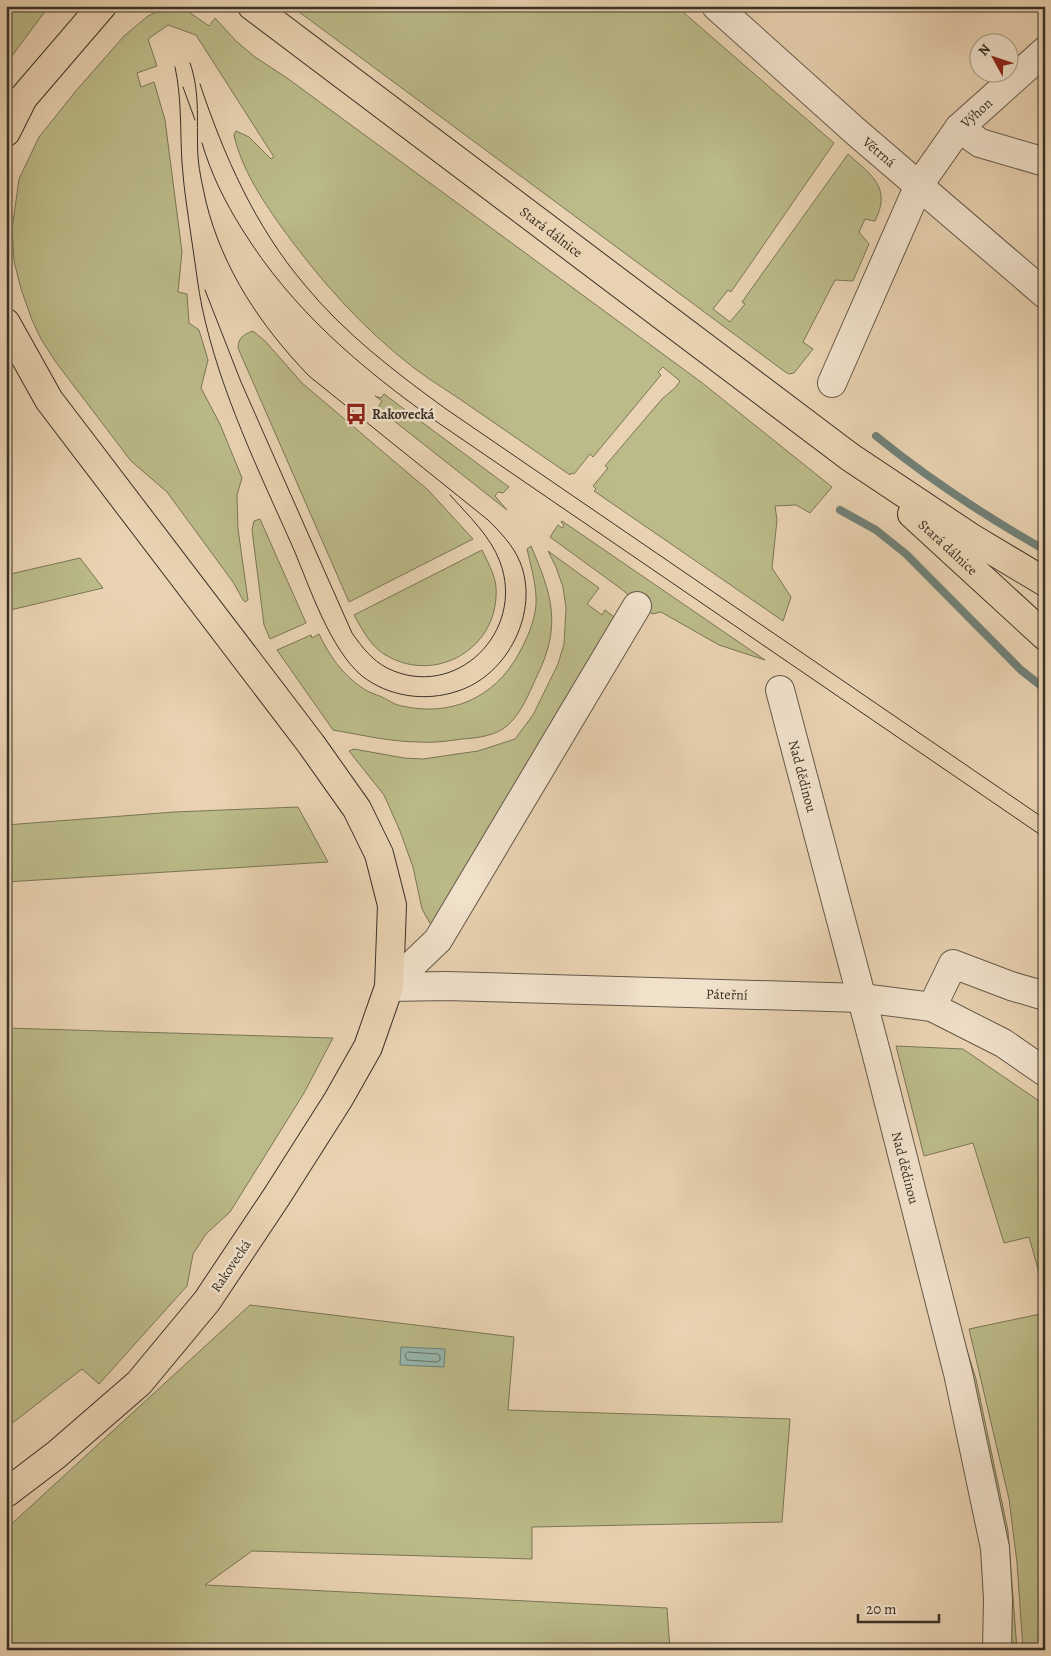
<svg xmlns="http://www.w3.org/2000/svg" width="1051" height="1656" font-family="Alegreya,serif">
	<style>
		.green { fill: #bbba88; stroke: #7a7658 }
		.water { fill: #97b7ae; stroke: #718178 }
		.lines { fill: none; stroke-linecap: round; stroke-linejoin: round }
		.shore { stroke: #68746a; stroke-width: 1 }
		.stream { stroke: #718178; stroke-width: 8 }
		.minor-casing { stroke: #65594a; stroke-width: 30 }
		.major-casing { stroke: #393127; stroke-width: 30 }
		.minor { stroke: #f1e2cc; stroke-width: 28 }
		.major { stroke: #e9d2b1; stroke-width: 28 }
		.tram { stroke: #393127; stroke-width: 1 }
		.labels { text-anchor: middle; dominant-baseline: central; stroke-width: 5; stroke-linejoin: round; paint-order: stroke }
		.street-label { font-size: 14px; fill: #393127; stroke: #f1e2cc }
		.poi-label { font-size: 14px; font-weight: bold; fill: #393127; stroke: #f1e2cc; text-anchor: start }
	</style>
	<rect width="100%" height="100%" fill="#e9d2b1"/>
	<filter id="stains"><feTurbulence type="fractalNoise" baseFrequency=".004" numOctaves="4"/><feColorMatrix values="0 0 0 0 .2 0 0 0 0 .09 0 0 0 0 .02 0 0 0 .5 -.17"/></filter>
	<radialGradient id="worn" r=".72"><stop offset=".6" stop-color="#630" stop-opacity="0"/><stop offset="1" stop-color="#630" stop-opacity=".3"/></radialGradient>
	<g class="green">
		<path d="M6 6H49L6 64Z"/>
		<path d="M291 6H676L834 143 731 292 728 290 713 309 730 322 745 304 742 302 848 154C871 175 892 187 875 221L865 219 859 232 869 244 853 281 835 280 803 342 813 349 794 373 789 374 784 371Z"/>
		<path d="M164 8 186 10 209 26 215 18 236 41 255 57 287 78 701 382 832 487 810 513 796 505 775 506 777 520 772 568 791 597 783 621 594 491 596 489 593 486 608 468 605 466 662 399 676 387 680 381 663 367 658 372 661 375 593 457 590 454 574 474 572 473 570 475C536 451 501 428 467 404 450 392 431 381 414 368 362 328 318 278 280 225 261 198 241 167 234 135L236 131 249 137 271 159 274 157 196 35 168 25 148 39 157 66 137 73 141 87 154 82 165 120 182 252 178 292 187 294 189 323 199 330 208 360 201 388 220 424 242 478 237 495 238 529 248 600 245 602 243 600 233 582 167 492 131 461 55 361 41 339 32 320 21 289 14 261 12 229 19 179 39 137 75 92 124 36 148 16Z"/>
		<path d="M253 331 266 342 302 383 428 490 473 539 349 602 238 348C238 338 244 334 253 331Z"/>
		<path d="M384 394 509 487 503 493 498 492 495 496 507 510 379 409V406L382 401 375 396 381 398Z"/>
		<path d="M260 519 306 623 270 639 264 625 252 530 254 521Z"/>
		<path d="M562 521 765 660 719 645 661 612 652 614 620 588 550 537 558 525 562 528 564 525 561 522Z"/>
		<path d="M531 546C552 595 562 625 537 676 529 693 522 712 508 725 496 736 477 738 462 739 448 741 434 743 420 742 391 742 362 735 333 730L277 650 311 635 312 638 319 634C329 655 342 674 361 687 367 692 375 694 382 697 388 700 395 705 402 706 451 717 494 698 518 655 527 639 534 623 536 605 537 586 531 567 527 549Z"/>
		<path d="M482 550C489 565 498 579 496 597 493 653 431 684 384 654 370 645 362 629 354 615Z"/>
		<path d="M548 551 599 588 587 604 602 615 605 610 622 623 431 925 422 909 413 867 400 831 384 795 349 751 354 749 404 758 423 759 478 751 515 739 533 715 558 664 564 644 566 608 563 587 556 567Z"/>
		<path d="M80 558 103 588 6 611V575Z"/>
		<path d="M298 807 328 862 6 882V825L174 812Z"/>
		<path d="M6 1028 333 1038 304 1093 230 1212 206 1234 193 1254 187 1286 99 1384 82 1369 6 1428Z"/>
		<path d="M896 1046 963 1049 1045 1105V1294L1029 1237 1004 1243 973 1143 924 1156Z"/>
		<path d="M250 1305 514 1337 508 1410 790 1419 782 1522 532 1527V1559L252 1551 205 1585 667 1608 670 1650H6V1529Z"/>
		<path d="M1045 1313V1650H1023L1017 1563 1009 1499 969 1329Z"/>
		<path d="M961 1331 976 1379 1008 1531 1017 1650H1010Z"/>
	</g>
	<path class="water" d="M401 1347 445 1349 444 1367 400 1365Z"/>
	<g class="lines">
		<path class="shore" d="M408 1352 438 1354 440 1356V1360L437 1362 407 1360 405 1355Z"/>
		<g class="stream">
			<path d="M876 436C930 480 985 516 1045 550"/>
			<path d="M840 510 876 530 906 554 1021 670 1045 689"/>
		</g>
		<g class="minor-casing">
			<g id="minor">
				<path id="s1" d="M716 6 855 131 1045 294"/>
				<path d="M959 128 980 143 1045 162"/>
				<path id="s2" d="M832 383 919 185 959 128 1045 51"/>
				<path id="s3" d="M780 690 876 1052 958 1373 995 1548 998 1599 997 1650"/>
				<path id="s4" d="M389 987 446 986 862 998 932 1007 1003 1043 1045 1072"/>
				<path d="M389 987 438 940 637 606"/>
				<path d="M932 1007 953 964 1011 986 1045 996"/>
			</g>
		</g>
		<g class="major-casing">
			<g id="major">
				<path id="s5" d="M252 6 850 457 970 537 1045 582"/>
				<path d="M6 132 23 98 102 6"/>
				<path d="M6 323 49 400 311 744 357 809 379 854 392 905 389 987 368 1047 338 1100 277 1196 207 1301 139 1383 56 1455 6 1493"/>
				<path id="s6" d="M912 514 1045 636"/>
			</g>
		</g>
		<use href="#minor" class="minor"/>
		<use href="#major" class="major"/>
		<g class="tram">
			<path d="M175 67C182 99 180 131 182 163 184 192 189 221 193 249 196 268 198 288 202 307 220 392 259 471 294 550 310 588 330 649 362 676 389 697 426 702 458 691 508 675 540 611 520 562 513 545 500 532 488 520L309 376C261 326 223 270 206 202 203 187 199 172 198 157 196 125 201 94 190 63"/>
			<path d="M200 84C224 156 255 226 304 284 344 333 395 372 446 409L1045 819"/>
			<path d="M183 87 195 120"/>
			<path d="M202 143C211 174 225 202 242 229 292 310 360 367 437 422L1045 838"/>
			<path d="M205 290 241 382 352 633C362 647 372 660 387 668 456 702 526 631 500 562 491 537 468 515 450 495"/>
		</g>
	</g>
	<defs>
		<g id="bus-bare" transform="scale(1.725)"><path d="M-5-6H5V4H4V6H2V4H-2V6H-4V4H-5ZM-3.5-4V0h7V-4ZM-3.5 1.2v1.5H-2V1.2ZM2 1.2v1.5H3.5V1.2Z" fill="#8f2418" stroke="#f1e2cc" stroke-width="2.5" paint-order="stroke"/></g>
	</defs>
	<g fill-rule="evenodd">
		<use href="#bus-bare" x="356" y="414"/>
	</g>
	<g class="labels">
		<g class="street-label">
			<text stroke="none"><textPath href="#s2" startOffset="309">Výhon</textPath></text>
			<text stroke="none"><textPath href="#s1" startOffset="219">Větrná</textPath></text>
			<text stroke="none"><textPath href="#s5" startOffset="375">Stará dálnice</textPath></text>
			<text stroke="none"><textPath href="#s6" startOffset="49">Stará dálnice</textPath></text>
			<text stroke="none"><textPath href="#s3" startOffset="89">Nad dědinou</textPath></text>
			<text stroke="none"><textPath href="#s4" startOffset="338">Páteřní</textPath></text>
			<text stroke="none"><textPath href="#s3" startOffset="494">Nad dědinou</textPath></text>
			<text transform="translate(231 1266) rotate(-56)">Rakovecká</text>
		</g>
		<g class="poi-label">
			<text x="372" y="414">Rakovecká</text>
		</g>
	</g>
	<rect width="1051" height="1656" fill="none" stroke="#e9d2b1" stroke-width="25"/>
	<rect x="8" y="8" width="1036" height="1641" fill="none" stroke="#393127" stroke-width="2.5"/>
	<rect x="12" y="12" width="1026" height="1631" fill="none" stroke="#393127"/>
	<g transform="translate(994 58) rotate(310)"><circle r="24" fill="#f1e2cc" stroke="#a79b8a"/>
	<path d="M0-4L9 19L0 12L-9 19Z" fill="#8f2418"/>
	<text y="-8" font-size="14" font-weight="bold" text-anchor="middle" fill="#393127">N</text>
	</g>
	<path d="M858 1614v8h81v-8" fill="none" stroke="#393127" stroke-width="2.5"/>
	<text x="866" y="1614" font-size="15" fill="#393127" stroke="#f1e2cc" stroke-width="4" paint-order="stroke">20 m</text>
	<rect width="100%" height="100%" filter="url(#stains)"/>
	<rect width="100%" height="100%" fill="url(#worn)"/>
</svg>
